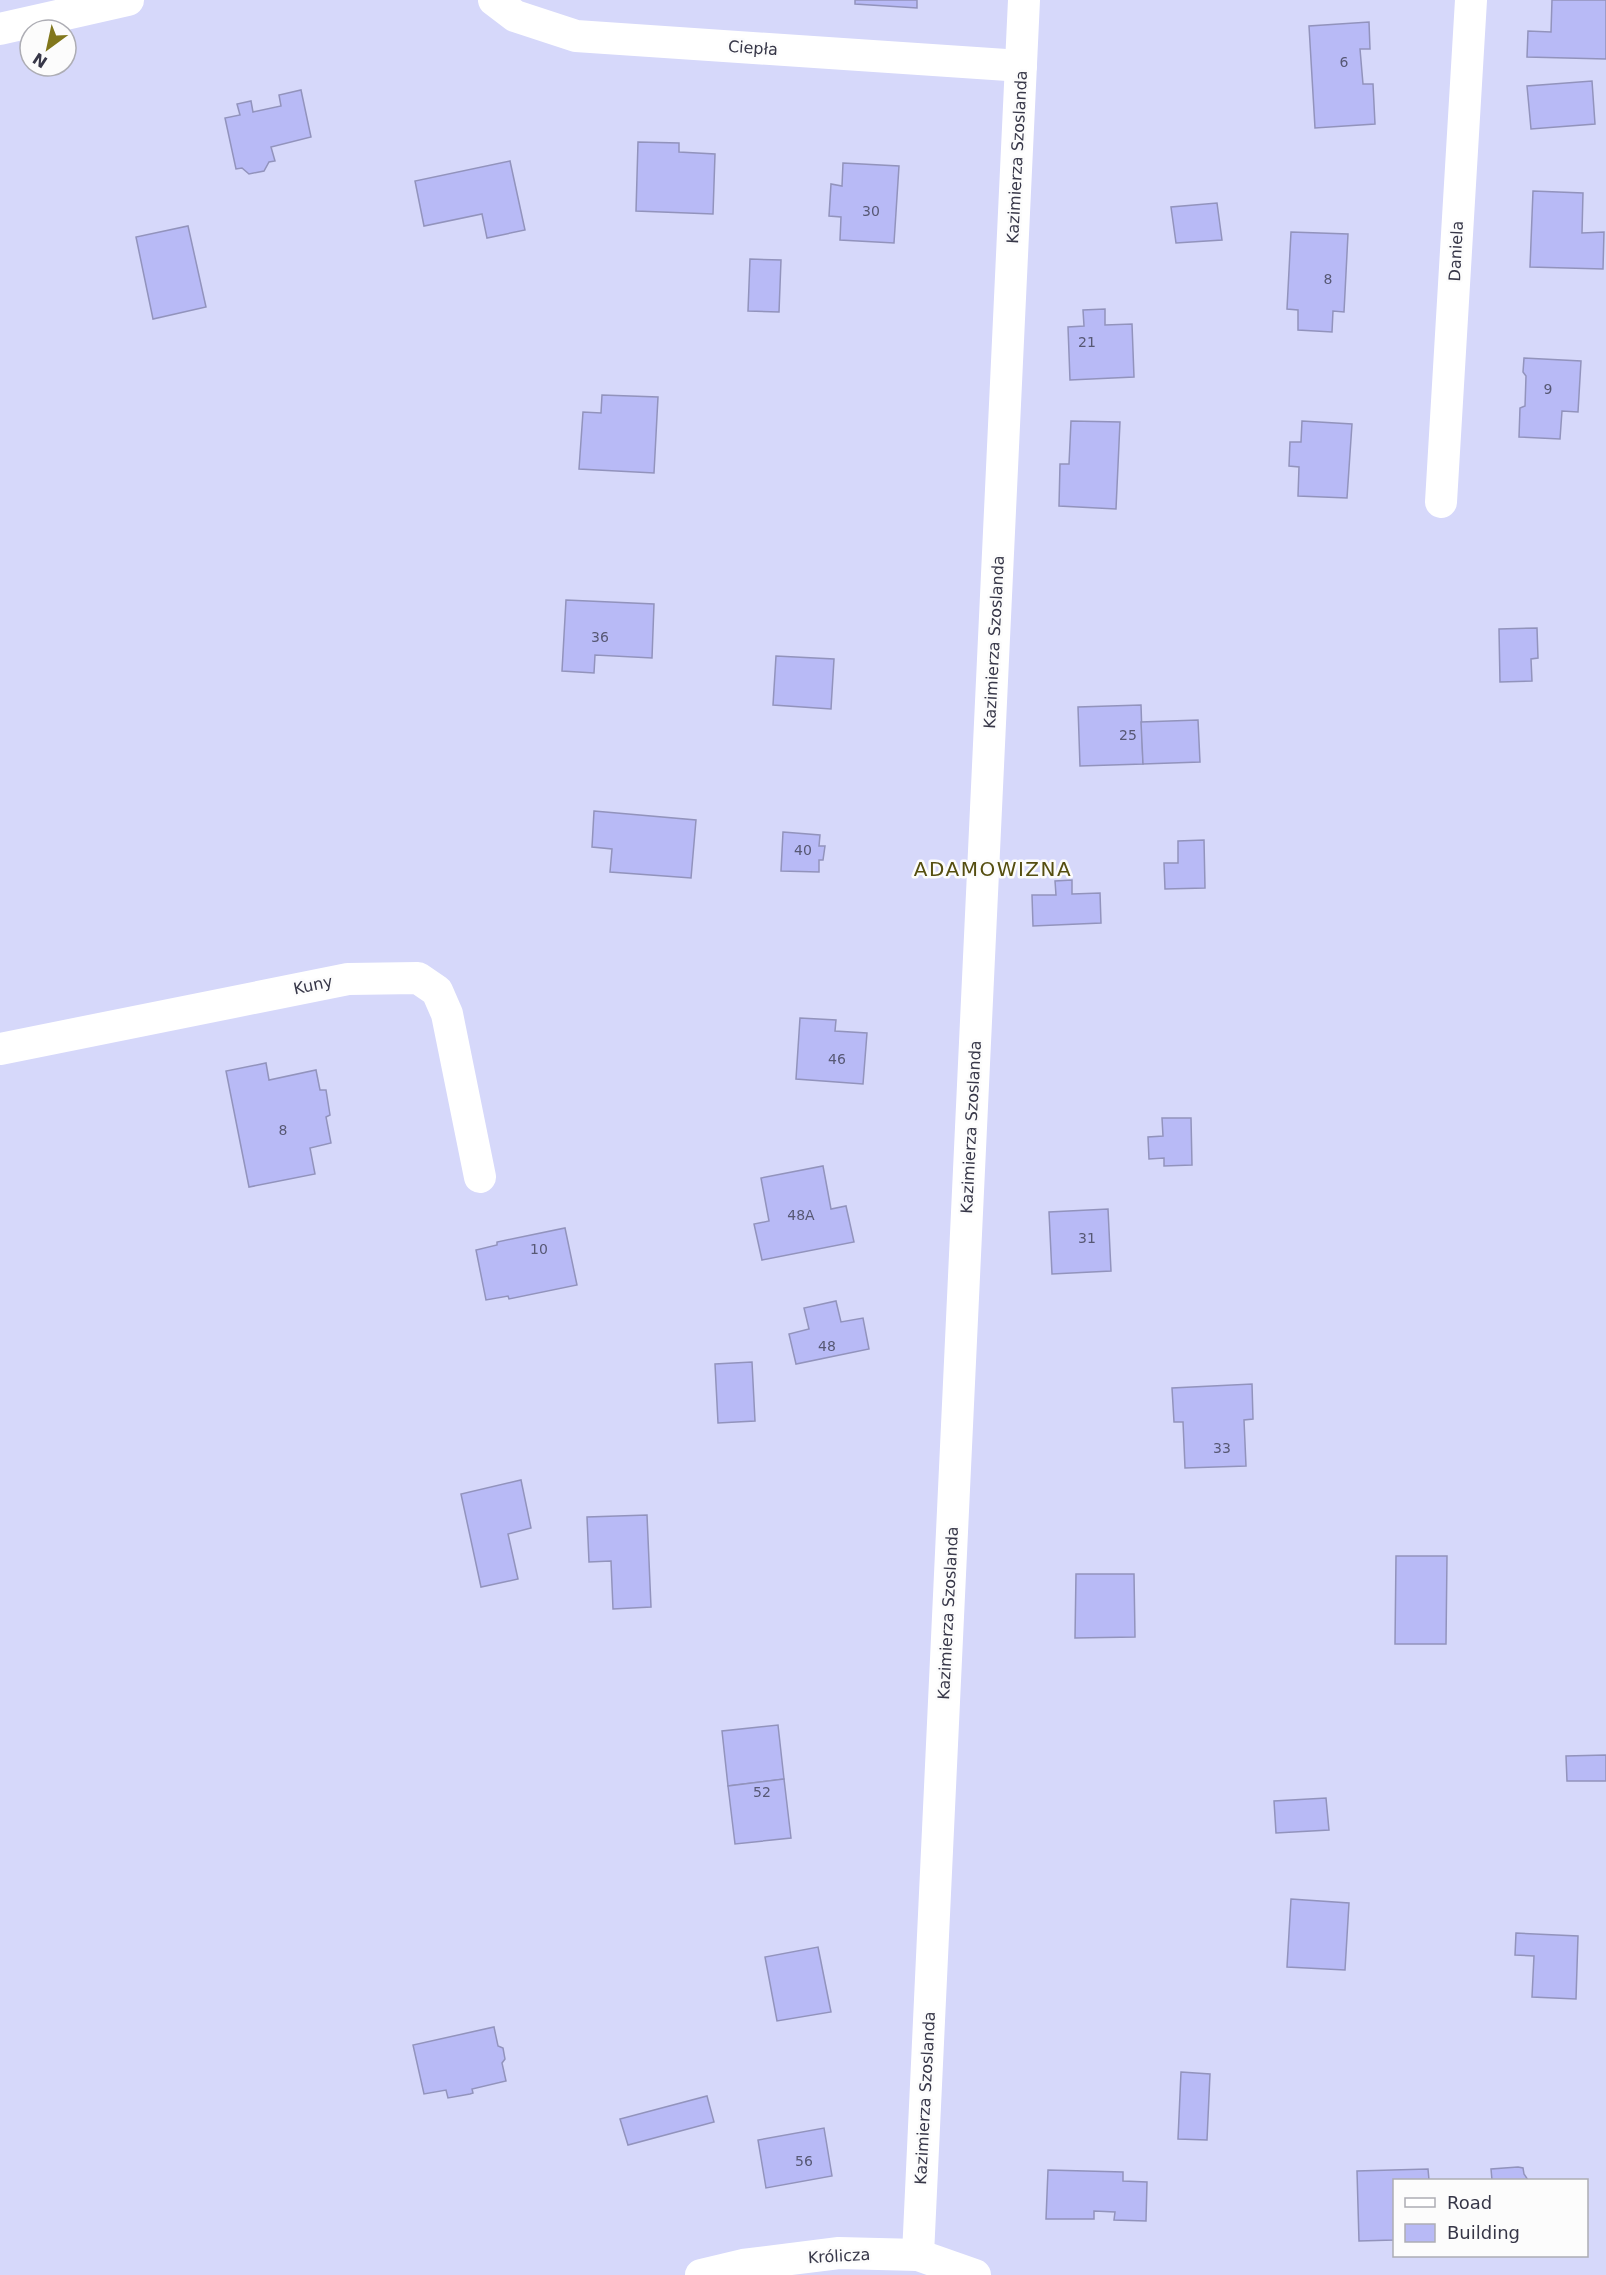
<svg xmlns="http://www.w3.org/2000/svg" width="1606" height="2275" font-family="'DejaVu Sans',sans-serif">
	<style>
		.building { fill: #b8baf6; stroke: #9293bc; stroke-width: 1.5 }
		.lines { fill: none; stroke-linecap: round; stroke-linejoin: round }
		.minor { stroke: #fff; stroke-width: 32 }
		.labels { text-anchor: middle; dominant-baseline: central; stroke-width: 5; stroke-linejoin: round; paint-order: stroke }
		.number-label { font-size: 14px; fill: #575874 }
		.street-label { font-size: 16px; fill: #373748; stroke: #fcfcfc }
		.quarter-label { font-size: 20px; letter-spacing: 1.5px; fill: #554e10; stroke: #fcfcfc }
	</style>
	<rect width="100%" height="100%" fill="#d6d8fa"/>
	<g class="building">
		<path d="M855 0H917V8L855 4Z"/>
		<path d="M1552 0H1606V59L1527 57 1528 31 1551 32Z"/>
		<path d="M1369 22 1370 49H1360L1363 84H1373L1375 124 1315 128 1309 26Z"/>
		<path d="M1592 81 1595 124 1531 129 1527 86Z"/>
		<path d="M301 90 311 137 271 147 275 161 269 162 264 171 249 174 242 168 236 169 225 118 240 115 237 104 251 101 253 112 281 106 279 95Z"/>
		<path d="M638 142 679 143V152L715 154 713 214 636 211Z"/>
		<path d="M510 161 525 230 487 238 482 214 424 226 415 181Z"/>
		<path d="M843 163 899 166 894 243 840 240 841 217 829 216 831 184 842 186Z"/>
		<path d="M1533 191 1583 193 1582 233 1604 232 1603 269 1530 267Z"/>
		<path d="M1217 203 1222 240 1176 243 1171 207Z"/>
		<path d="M188 226 206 307 153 319 136 237Z"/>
		<path d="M1291 232 1348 234 1344 312 1333 311 1332 332 1298 330V310L1287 309Z"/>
		<path d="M750 259 781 260 779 312 748 311Z"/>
		<path d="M1105 309V325L1132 324 1134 377 1070 380 1068 327 1084 326 1083 310Z"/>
		<path d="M1524 358 1581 361 1578 412 1562 411 1560 439 1519 437 1520 408 1525 406 1526 376 1523 372Z"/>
		<path d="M602 395 658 397 654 473 579 469 583 412 601 413Z"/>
		<path d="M1071 421 1120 422 1116 509 1059 506 1060 464H1069Z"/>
		<path d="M1302 421 1352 424 1347 498 1298 496 1299 467 1289 466 1290 442H1301Z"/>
		<path d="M566 600 654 604 652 658 595 655 594 673 562 671Z"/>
		<path d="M1537 628 1538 658 1531 659 1532 681 1500 682 1499 629Z"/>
		<path d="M776 656 834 659 831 709 773 705Z"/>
		<path d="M1141 705 1143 764 1080 766 1078 707Z"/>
		<path d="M1198 720 1200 762 1143 764 1141 722Z"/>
		<path d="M594 811 696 820 691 878 610 872 612 849 592 847Z"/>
		<path d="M783 832 820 835 819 846H825L823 860H819V872L781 871Z"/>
		<path d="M1204 840 1205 888 1165 889 1164 863H1178V841Z"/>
		<path d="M1072 880V894L1100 893 1101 923 1033 926 1032 895H1056L1055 881Z"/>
		<path d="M800 1018 836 1020 835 1031 867 1033 863 1084 796 1079Z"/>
		<path d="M266 1063 269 1080 316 1070 320 1090H326L330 1115 326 1117 331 1143 310 1148 315 1174 249 1187 226 1071Z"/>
		<path d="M1162 1118H1191L1192 1165 1164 1166V1158L1149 1159 1148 1137 1163 1136Z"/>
		<path d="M823 1166 831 1209 846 1206 854 1242 762 1260 754 1224 769 1221 761 1178Z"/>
		<path d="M1108 1209 1111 1271 1052 1274 1049 1212Z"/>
		<path d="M565 1228 577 1285 509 1299 508 1296 486 1300 476 1250 497 1245V1242Z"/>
		<path d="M836 1301 841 1322 863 1318 869 1349 796 1364 789 1334 809 1329 804 1308Z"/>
		<path d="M752 1362 755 1421 718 1423 715 1364Z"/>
		<path d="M1252 1384 1253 1419 1244 1420 1246 1466 1185 1468 1183 1422H1174L1172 1388Z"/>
		<path d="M521 1480 531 1528 508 1534 518 1579 481 1587 461 1494Z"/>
		<path d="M647 1515 651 1607 613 1609 611 1561 589 1562 587 1517Z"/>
		<path d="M1396 1556H1447L1446 1644H1395Z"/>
		<path d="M1076 1574H1134L1135 1637 1075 1638Z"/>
		<path d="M778 1725 784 1779 728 1786 722 1731Z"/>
		<path d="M1606 1755V1781H1567L1566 1756Z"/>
		<path d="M784 1779 791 1838 735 1844 728 1786Z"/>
		<path d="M1326 1798 1329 1830 1276 1833 1274 1801Z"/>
		<path d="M1291 1899 1349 1903 1345 1970 1287 1967Z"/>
		<path d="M1516 1933 1578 1936 1576 1999 1532 1997 1534 1956 1515 1955Z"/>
		<path d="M818 1947 831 2012 777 2021 765 1957Z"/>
		<path d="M494 2027 498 2046 503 2048 505 2059 502 2063 506 2081 472 2089 473 2093 470 2094 448 2098 446 2090 424 2094 413 2045Z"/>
		<path d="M1181 2072 1210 2074 1207 2140 1178 2139Z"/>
		<path d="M707 2096 714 2122 628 2145 620 2119Z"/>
		<path d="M824 2128 832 2176 766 2188 758 2140Z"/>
		<path d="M1518 2167 1523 2168 1524 2174 1528 2180H1475H1492L1491 2169Z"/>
		<path d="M1428 2169 1429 2180H1394V2240L1359 2241 1357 2171Z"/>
		<path d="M1048 2170 1123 2172V2181L1147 2182 1146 2221 1114 2220 1115 2212 1094 2211V2219H1046Z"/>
	</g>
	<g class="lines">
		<g class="minor">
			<path d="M494 0 515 16 576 36 1021 66"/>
			<path d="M0 29 128 0"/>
			<path d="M1441 502 1471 0"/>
			<path d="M0 1049 348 979 418 978 437 991 447 1014 480 1177"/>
			<path d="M918 2255 1024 0"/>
			<path d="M701 2275 743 2265 839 2253 918 2255 975 2275"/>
		</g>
	</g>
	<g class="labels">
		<g class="number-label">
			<text x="1344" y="62">6</text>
			<text x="871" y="211">30</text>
			<text x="1328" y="279">8</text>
			<text x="1087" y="342">21</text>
			<text x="1548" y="389">9</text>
			<text x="600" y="637">36</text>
			<text x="1128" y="735">25</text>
			<text x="803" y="850">40</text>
			<text x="837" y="1059">46</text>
			<text x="283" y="1130">8</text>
			<text x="801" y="1215">48A</text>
			<text x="1087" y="1238">31</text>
			<text x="539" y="1249">10</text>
			<text x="827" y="1346">48</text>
			<text x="1222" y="1448">33</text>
			<text x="762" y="1792">52</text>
			<text x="804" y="2161">56</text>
		</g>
		<g class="street-label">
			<text transform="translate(753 48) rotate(4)">Ciepła</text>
			<text transform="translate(1017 157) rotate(-87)">Kazimierza Szoslanda</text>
			<text transform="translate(1456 251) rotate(-87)">Daniela</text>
			<text transform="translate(994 642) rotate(-87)">Kazimierza Szoslanda</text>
			<text transform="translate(313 985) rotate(-12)">Kuny</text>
			<text transform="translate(971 1127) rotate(-87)">Kazimierza Szoslanda</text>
			<text transform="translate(948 1613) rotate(-87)">Kazimierza Szoslanda</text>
			<text transform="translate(925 2098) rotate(-87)">Kazimierza Szoslanda</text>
			<text transform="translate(839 2256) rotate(-3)">Królicza</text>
		</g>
		<g class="quarter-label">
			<text x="993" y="869">ADAMOWIZNA</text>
		</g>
	</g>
	<rect x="1393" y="2179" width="195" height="78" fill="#fcfcfc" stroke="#adadb4" stroke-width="1.5"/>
	<rect x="1405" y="2198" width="30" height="9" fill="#ffffff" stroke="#adadb4" stroke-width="1.5"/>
	<text x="1447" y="2209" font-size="18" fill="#373748">Road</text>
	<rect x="1405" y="2224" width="30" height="18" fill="#b8baf6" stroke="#adadb4" stroke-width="1.5"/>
	<text x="1447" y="2239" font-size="18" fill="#373748">Building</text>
	<g transform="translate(48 48) rotate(213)"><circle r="28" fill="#fcfcfc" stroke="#adadb4" stroke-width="1.5"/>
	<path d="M0-4.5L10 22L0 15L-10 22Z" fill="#81771c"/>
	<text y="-9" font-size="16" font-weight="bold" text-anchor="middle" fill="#373748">N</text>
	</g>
</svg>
